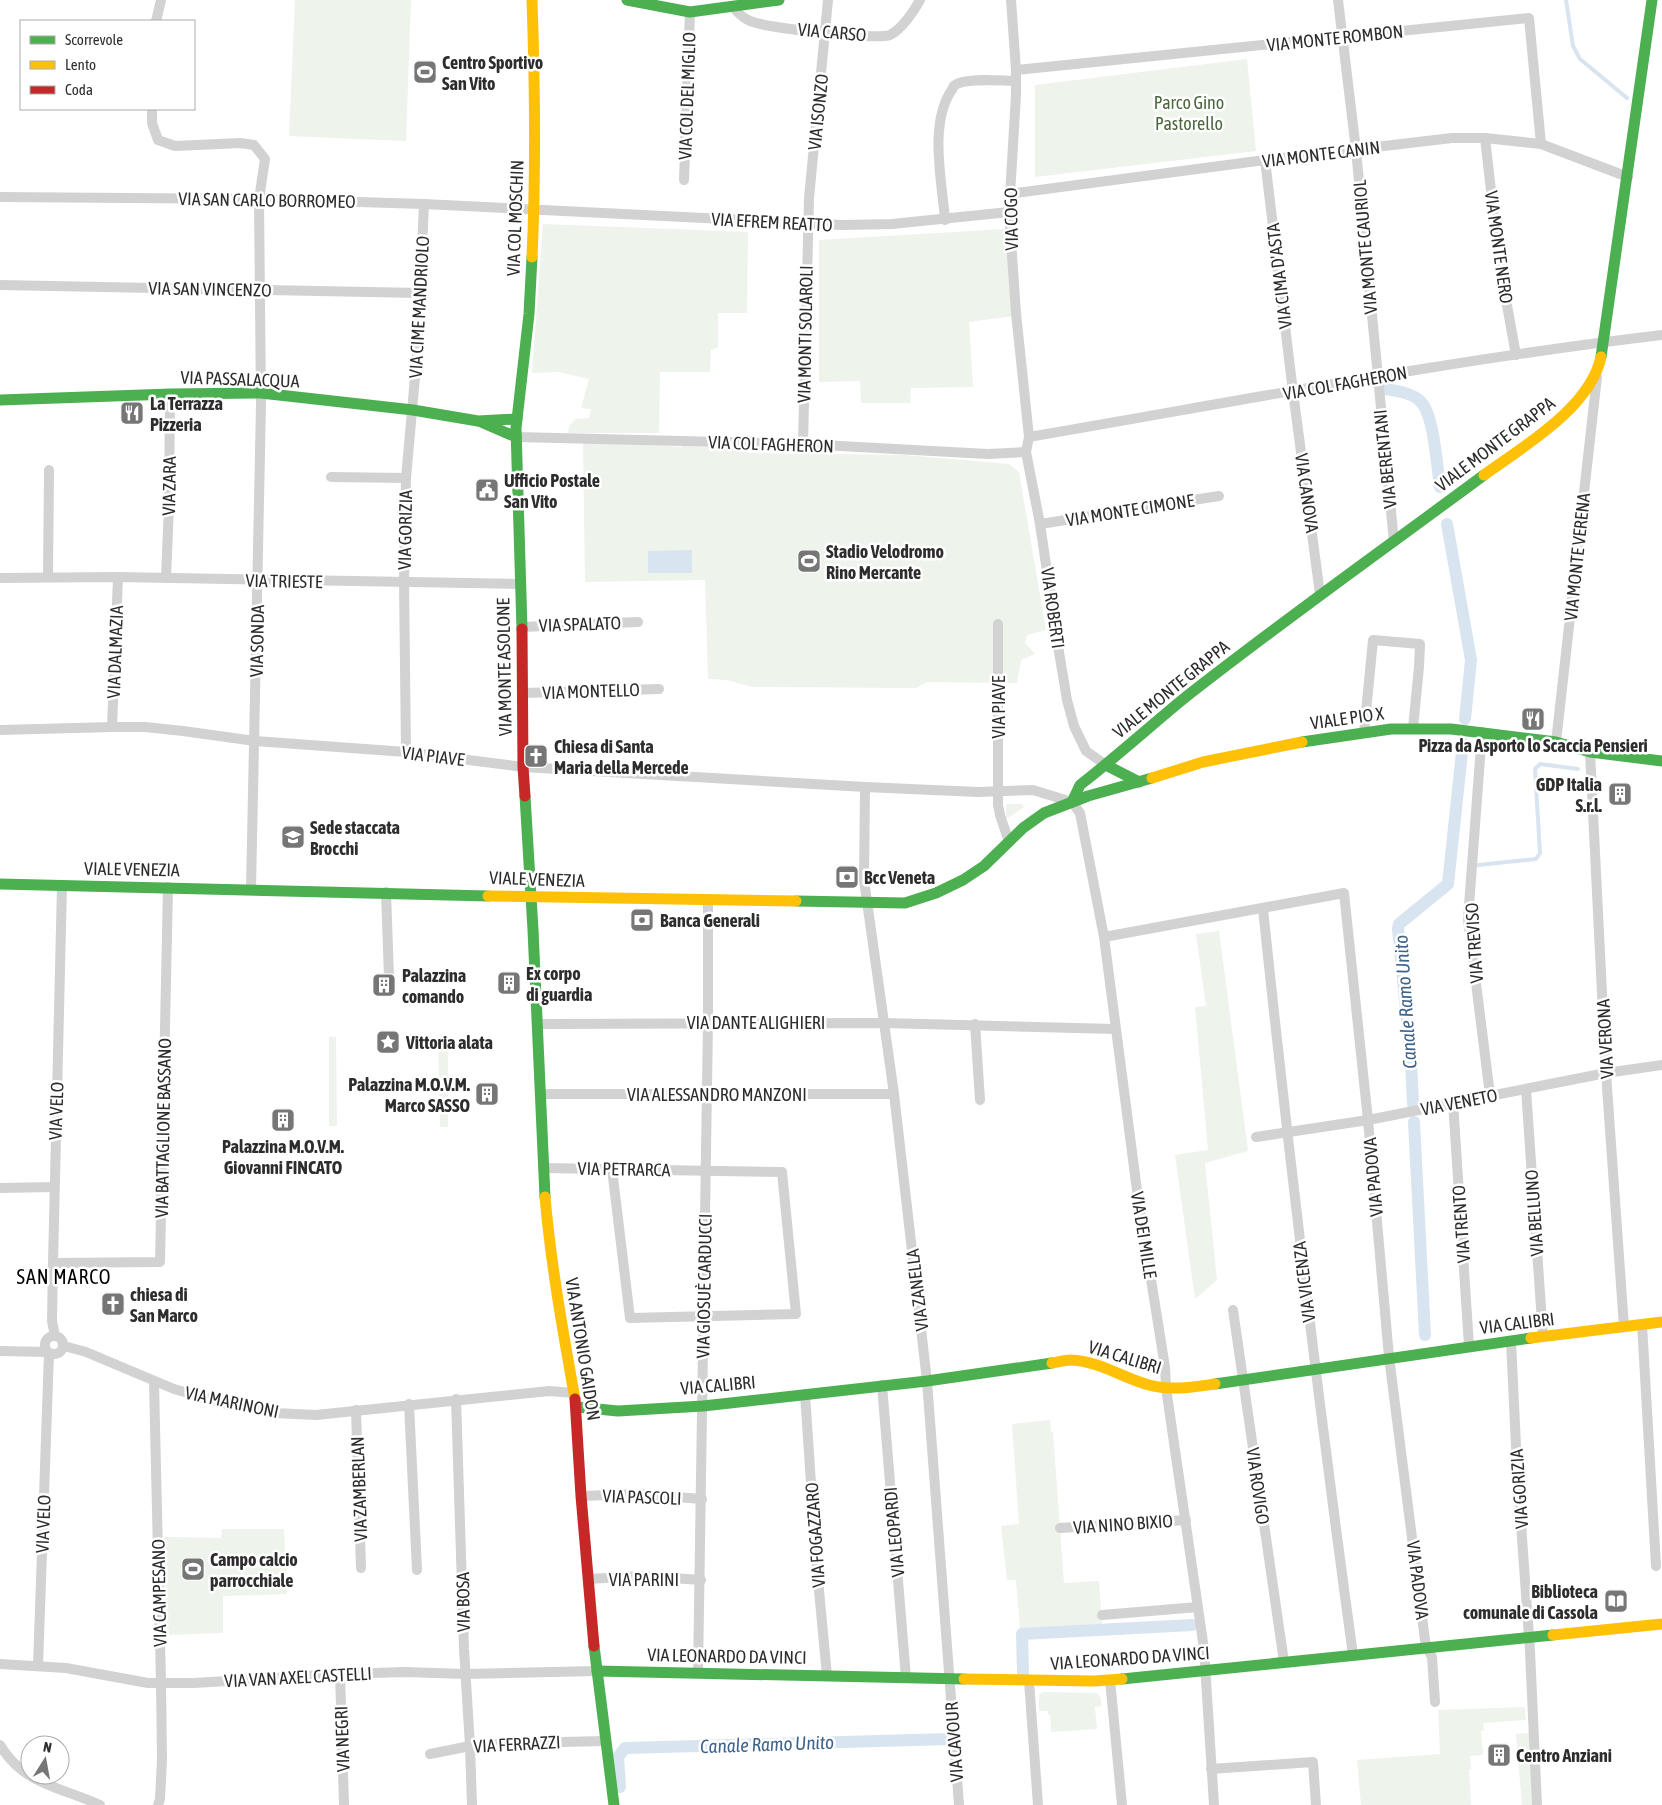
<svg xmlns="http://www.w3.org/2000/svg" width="1662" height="1805" font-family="'Asap Condensed',sans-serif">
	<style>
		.green { fill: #eef3eb }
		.water { fill: #d8e4f0 }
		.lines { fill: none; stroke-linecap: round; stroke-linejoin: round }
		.stream { stroke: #d8e4f0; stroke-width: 4 }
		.canal { stroke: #d8e4f0; stroke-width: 12 }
		.street { stroke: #d2d2d2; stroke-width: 10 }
		.fast { stroke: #4caf50; stroke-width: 11 }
		.slow { stroke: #ffc107; stroke-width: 11 }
		.jam { stroke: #c62828; stroke-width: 11 }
		.labels { text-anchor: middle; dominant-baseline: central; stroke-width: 5; stroke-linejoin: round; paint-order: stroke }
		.street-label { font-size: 18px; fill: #2d2d2d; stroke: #fff }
		.poi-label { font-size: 18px; font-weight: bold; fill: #2d2d2d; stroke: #fff; text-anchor: start }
		.park-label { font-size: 18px; fill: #4b663d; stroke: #fff }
		.water-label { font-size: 19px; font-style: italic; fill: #3f638b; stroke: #fff }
		.quarter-label { font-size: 20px; letter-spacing: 1px; fill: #000; stroke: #fff }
	</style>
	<rect width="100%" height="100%" fill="#fff"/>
	<g class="green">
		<path d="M295 0H411L406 141 289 136Z"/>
		<path d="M1247 59 1256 151 1035 177V85Z"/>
		<path d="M543 224 748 232 747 313H718V347L711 350 710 372H660L659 433H568L569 426 575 419 589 418 591 409 581 408 589 379 559 372 532 373Z"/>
		<path d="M1005 229 1013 316 969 322 973 387 911 388 910 403H861L860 381 819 382V240Z"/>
		<path d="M583 441 682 447V446L734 448 749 453 905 455 1009 464 1019 472 1046 630 1027 635 1025 643 1035 654 1021 660 1017 683 927 682 916 688 752 687 727 680 708 679 705 580 585 582Z"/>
		<path d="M1007 804H1022L1024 807 1008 818 1006 817V806Z"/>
		<path d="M1219 931 1248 1151 1205 1163 1217 1280 1195 1299 1175 1155 1208 1150 1195 1007 1206 1006 1196 934Z"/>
		<path d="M329 1037H336L337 1126H329Z"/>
		<path d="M448 1037V1127H440L438 1038Z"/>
		<path d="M1050 1420 1051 1432H1053L1064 1583 1099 1581 1102 1624 1020 1629 1016 1580H1007L1001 1526 1019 1524 1012 1424Z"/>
		<path d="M222 1529H284L287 1594 223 1596V1633L165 1635 162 1541 165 1537 221 1538Z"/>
		<path d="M1043 1692 1097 1693 1101 1698V1706L1095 1707 1097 1729 1051 1732 1050 1715H1048V1711H1039V1695Z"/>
		<path d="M1525 1707 1526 1720 1483 1723 1484 1731H1481L1483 1755 1470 1756 1471 1769 1469 1770 1471 1805H1361L1357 1760 1440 1754 1438 1710Z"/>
		<path d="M1529 1733 1533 1805H1522L1516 1734Z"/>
	</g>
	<path class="water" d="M692 550V573H648V551Z"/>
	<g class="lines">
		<g class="stream">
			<path d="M1566 0 1573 46 1580 59 1627 98"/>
			<path d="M1478 865 1536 859 1540 853 1535 769 1540 764 1578 769"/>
		</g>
		<g class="canal">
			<path d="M1386 389C1397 391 1414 393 1422 403 1434 418 1437 466 1440 487"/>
			<path d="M1447 524 1471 660 1465 719"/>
			<path d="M1413 1104 1411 1062 1398 929 1399 924 1448 884 1463 743"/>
			<path d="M1414 1122 1425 1335"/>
			<path d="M1023 1673 1022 1634 1192 1625"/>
			<path d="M620 1787 618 1757 625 1748 950 1739"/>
		</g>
		<g class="street">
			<path d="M1011 0 1016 70V95L1009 212 1016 313 1029 437 1026 452 1040 524 1058 646 1067 700 1074 726 1086 751 1106 765"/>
			<path d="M1338 0 1356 150 1394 542"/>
			<path d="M733 7C737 12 742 17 748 20 761 28 876 40 890 35 902 29 914 11 920 0"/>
			<path d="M156 21 161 0"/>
			<path d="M1016 70 1529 18 1541 144"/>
			<path d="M152 109V123L158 140 175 146 240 143 254 145 265 159 259 199 261 404 251 889"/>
			<path d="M1485 138 1499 261 1516 355"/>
			<path d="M1265 160 1293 392 1320 594"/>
			<path d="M684 180 690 12"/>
			<path d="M1009 194 1265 160 1452 138H1485L1541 144 1628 177"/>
			<path d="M0 197 259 199 424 204 842 225 892 224 1009 212"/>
			<path d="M945 220C942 181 929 125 951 91 953 89 953 86 955 85 966 77 1003 81 1016 81"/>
			<path d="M0 285 420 293"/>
			<path d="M516 437 803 444 988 454 1026 452"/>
			<path d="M1029 437C1239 401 1450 360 1662 335"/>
			<path d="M803 444 809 198 828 0"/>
			<path d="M331 477 406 478"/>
			<path d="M1040 524 1219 496"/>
			<path d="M48 577 49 470"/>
			<path d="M0 578 118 577 520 584"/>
			<path d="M166 578 169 505 170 394"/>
			<path d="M998 624V805L1000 815 1009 842"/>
			<path d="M522 627 638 622"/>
			<path d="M523 693 659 689"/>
			<path d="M112 727 118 577"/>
			<path d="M0 730 112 727H145L183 731 255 741 406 752 523 767 865 787 978 792 1033 790 1072 802 1080 813 1104 937 1138 1198 1165 1367 1166 1388 1204 1649 1214 1805"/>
			<path d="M1364 732 1373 640 1420 644 1419 667 1413 728"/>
			<path d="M1482 732 1468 919 1490 1095"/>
			<path d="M1556 742 1597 377"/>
			<path d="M406 752 404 581 406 478 417 355 424 204"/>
			<path d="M1590 752 1606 1073 1624 1327"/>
			<path d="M865 787 864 880 894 1094 927 1381 959 1805"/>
			<path d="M386 892 389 977"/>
			<path d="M1263 909C1289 1158 1319 1407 1353 1655"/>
			<path d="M1104 937 1344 893 1368 1120 1389 1357 1425 1640 1427 1648 1432 1657 1435 1702"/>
			<path d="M538 1024 884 1023 1115 1029"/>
			<path d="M975 1024 980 1100"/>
			<path d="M1526 1089 1543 1337"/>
			<path d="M541 1094H894"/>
			<path d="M1453 1102 1469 1346"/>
			<path d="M1256 1137 1368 1120 1606 1073 1662 1065"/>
			<path d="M543 1168 782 1172 796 1314 630 1318 612 1169"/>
			<path d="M0 1188 54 1187"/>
			<path d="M53 1263 160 1262 168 887"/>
			<path d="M1233 1310 1284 1662"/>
			<path d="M1642 1324 1656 1566"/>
			<circle cx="54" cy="1345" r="9"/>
			<path d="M55 1336 52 1321 53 1263 62 885"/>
			<path d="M1511 1341 1517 1467 1530 1651 1537 1805"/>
			<path d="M64 1346 86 1352 174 1389 223 1403 274 1413 316 1415 549 1391 574 1393"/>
			<path d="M0 1351 47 1352"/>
			<path d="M154 1382 161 1683 162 1760 160 1799 158 1805"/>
			<path d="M882 1385 906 1678"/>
			<path d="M805 1394 816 1558 827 1676"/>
			<path d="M456 1399 464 1649 470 1746 472 1805"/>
			<path d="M409 1404 417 1570"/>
			<path d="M356 1410 361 1568"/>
			<path d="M581 1496 638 1494 702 1499"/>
			<path d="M1060 1528 1186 1520"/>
			<path d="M588 1579 642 1576 701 1580"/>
			<path d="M1102 1615 1198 1607"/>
			<path d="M0 1664 66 1668 148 1683H194L340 1674 405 1672 465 1674 597 1671"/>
			<path d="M38 1666 49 1353"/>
			<path d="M698 1673 708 1022V900"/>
			<path d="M340 1674 344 1805"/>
			<path d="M1110 1680 1122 1805"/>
			<path d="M1029 1681 1038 1805"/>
			<path d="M0 1745C24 1785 61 1787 100 1805"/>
			<path d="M430 1754 470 1746 519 1743 605 1741"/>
			<path d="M1211 1769 1313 1762 1316 1805"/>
		</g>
		<g class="fast">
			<path d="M627 0 690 12 779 0"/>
			<path d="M1601 357 1652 0"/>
			<path d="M0 400 170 394 261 393 413 410 478 421 517 419"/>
			<path d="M481 422 516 437"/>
			<path d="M522 629 516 428 529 314 532 257"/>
			<path d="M1302 742 1391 729H1451L1556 742 1590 752 1662 761"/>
			<path d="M1106 765 1139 782"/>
			<path d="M525 796 533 930 545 1197"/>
			<path d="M1072 802 1080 785C1115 758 1148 728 1182 700 1281 622 1383 550 1484 475"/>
			<path d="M0 884 488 896"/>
			<path d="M796 901 905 903 936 893 963 880 984 866 1023 828 1044 813 1088 796 1152 778"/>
			<path d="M1215 1384 1531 1338"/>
			<path d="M577 1407 618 1411 703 1406 927 1381 1052 1363"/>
			<path d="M594 1646 614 1805"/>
			<path d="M597 1671 964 1679"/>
			<path d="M1122 1679 1553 1635"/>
		</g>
		<g class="slow">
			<path d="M532 257C536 171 535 86 532 0"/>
			<path d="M1484 475C1524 446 1590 408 1601 357"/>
			<path d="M1152 778 1203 762 1302 742"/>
			<path d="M488 896 796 901"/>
			<path d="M545 1197C551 1265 563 1332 575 1399"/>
			<path d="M1531 1338 1662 1322"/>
			<path d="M1052 1363C1058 1362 1065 1360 1071 1360 1099 1361 1123 1378 1149 1385 1171 1391 1193 1387 1215 1384"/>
			<path d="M1553 1635 1662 1624"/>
			<path d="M964 1679 1094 1681 1122 1679"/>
		</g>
		<g class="jam">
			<path d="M522 629 523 767 525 796"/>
			<path d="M575 1399 581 1496 594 1646"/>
		</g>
	</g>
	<defs>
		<g id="stadium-square" transform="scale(1.25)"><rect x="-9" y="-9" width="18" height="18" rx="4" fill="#767676" stroke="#fff"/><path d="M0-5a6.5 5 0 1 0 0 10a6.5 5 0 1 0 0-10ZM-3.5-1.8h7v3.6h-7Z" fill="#fff"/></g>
		<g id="restaurant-square" transform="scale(1.25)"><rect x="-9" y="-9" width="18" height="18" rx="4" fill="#767676" stroke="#fff"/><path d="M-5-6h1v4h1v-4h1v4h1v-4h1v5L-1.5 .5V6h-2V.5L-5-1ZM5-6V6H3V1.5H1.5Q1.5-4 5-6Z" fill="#fff"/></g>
		<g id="civic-square" transform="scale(1.25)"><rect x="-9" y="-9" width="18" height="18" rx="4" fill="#767676" stroke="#fff"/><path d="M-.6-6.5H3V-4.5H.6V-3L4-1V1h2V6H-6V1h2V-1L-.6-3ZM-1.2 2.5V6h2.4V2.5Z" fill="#fff"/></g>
		<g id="church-square" transform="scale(1.25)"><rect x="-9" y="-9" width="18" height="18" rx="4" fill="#767676" stroke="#fff"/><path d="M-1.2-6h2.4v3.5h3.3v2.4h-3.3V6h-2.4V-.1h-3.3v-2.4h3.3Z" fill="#fff"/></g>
		<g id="building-square" transform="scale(1.25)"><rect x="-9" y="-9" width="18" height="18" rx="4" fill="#767676" stroke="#fff"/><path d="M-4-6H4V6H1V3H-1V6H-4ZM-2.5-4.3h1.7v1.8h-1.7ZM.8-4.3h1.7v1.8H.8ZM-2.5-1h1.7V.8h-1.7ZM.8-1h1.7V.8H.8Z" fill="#fff"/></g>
		<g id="school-square" transform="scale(1.25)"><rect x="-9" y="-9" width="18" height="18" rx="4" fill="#767676" stroke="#fff"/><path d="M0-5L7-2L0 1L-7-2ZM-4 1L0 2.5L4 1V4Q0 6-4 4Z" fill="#fff"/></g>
		<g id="bank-square" transform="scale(1.25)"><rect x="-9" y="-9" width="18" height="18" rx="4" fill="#767676" stroke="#fff"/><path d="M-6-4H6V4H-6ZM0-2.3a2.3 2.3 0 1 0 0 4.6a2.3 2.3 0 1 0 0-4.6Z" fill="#fff"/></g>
		<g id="sight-square" transform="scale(1.25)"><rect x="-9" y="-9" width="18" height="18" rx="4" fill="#767676" stroke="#fff"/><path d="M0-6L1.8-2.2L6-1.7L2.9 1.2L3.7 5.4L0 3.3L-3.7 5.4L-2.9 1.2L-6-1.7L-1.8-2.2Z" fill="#fff"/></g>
		<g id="library-square" transform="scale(1.25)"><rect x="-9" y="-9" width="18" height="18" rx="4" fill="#767676" stroke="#fff"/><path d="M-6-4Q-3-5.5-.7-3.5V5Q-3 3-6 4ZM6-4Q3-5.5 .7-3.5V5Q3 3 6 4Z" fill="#fff"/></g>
	</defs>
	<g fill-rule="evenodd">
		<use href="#stadium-square" x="425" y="72"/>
		<use href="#restaurant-square" x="132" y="413"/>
		<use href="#civic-square" x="487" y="490"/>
		<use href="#stadium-square" x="809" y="561"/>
		<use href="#restaurant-square" x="1533" y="719"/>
		<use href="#church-square" x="536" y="756"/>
		<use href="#building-square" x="1620" y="794"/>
		<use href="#school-square" x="293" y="837"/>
		<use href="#bank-square" x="847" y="877"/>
		<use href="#bank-square" x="642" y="920"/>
		<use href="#building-square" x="509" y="983"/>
		<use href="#building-square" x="384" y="985"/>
		<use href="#sight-square" x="388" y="1042"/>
		<use href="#building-square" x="487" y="1094"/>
		<use href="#building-square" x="283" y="1120"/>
		<use href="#church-square" x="113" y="1304"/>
		<use href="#stadium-square" x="193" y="1569"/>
		<use href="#library-square" x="1616" y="1601"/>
		<use href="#building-square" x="1499" y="1755"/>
	</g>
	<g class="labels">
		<g class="street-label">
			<text transform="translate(832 32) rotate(5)">VIA CARSO</text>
			<text transform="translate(1335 38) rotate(-6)">VIA MONTE ROMBON</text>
			<text transform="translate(687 96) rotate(-88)">VIA COL DEL MIGLIO</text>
			<text transform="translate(818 112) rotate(-84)">VIA ISONZO</text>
			<text transform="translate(1321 154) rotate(-7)">VIA MONTE CANIN</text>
			<text transform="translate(267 200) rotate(1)">VIA SAN CARLO BORROMEO</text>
			<text transform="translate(515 218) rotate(-88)">VIA COL MOSCHIN</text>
			<text transform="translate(1011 219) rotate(-91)">VIA COGO</text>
			<text transform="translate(772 222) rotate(3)">VIA EFREM REATTO</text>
			<text transform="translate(1365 247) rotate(-95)">VIA MONTE CAURIOL</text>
			<text transform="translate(1499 247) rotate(82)">VIA MONTE NERO</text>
			<text transform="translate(1279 276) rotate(-97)">VIA CIMA D'ASTA</text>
			<text transform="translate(210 289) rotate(1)">VIA SAN VINCENZO</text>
			<text transform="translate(419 307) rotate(-87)">VIA CIME MANDRIOLO</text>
			<text transform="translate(805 334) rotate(-89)">VIA MONTI SOLAROLI</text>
			<text transform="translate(240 379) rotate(2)">VIA PASSALACQUA</text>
			<text transform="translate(1345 383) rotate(-10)">VIA COL FAGHERON</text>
			<text transform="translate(771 444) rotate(2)">VIA COL FAGHERON</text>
			<text transform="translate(1495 444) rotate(-37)">VIALE MONTE GRAPPA</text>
			<text transform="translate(1385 459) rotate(-96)">VIA BERENTANI</text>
			<text transform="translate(169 486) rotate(-89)">VIA ZARA</text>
			<text transform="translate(1307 493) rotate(82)">VIA CANOVA</text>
			<text transform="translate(1130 510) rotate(-9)">VIA MONTE CIMONE</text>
			<text transform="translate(405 530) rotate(-89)">VIA GORIZIA</text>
			<text transform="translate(1577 557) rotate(-84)">VIA MONTE VERENA</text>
			<text transform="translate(284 581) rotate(1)">VIA TRIESTE</text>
			<text transform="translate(1053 608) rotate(82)">VIA ROBERTI</text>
			<text transform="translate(580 624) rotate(-2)">VIA SPALATO</text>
			<text transform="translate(257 641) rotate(-89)">VIA SONDA</text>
			<text transform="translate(115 652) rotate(-88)">VIA DALMAZIA</text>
			<text transform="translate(504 667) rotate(-91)">VIA MONTE ASOLONE</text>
			<text transform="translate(1171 689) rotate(-39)">VIALE MONTE GRAPPA</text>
			<text transform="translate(591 691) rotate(-2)">VIA MONTELLO</text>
			<text transform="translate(998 707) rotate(-90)">VIA PIAVE</text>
			<text transform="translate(1347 718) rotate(-8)">VIALE PIO X</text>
			<text transform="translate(433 756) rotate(7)">VIA PIAVE</text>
			<text transform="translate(132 869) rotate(1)">VIALE VENEZIA</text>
			<text transform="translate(537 879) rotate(2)">VIALE VENEZIA</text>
			<text transform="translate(1474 943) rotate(-94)">VIA TREVISO</text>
			<text x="756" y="1022">VIA DANTE ALIGHIERI</text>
			<text transform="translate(1605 1039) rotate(-93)">VIA VERONA</text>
			<text x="717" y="1094">VIA ALESSANDRO MANZONI</text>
			<text transform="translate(1459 1102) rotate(-11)">VIA VENETO</text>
			<text transform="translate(56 1111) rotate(-88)">VIA VELO</text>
			<text transform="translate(163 1128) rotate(-89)">VIA BATTAGLIONE BASSANO</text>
			<text transform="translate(624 1169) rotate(1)">VIA PETRARCA</text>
			<text transform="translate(1373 1177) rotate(-95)">VIA PADOVA</text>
			<text transform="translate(1534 1213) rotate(-94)">VIA BELLUNO</text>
			<text transform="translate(1461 1224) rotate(-94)">VIA TRENTO</text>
			<text transform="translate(1144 1235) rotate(81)">VIA DEI MILLE</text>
			<text transform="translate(1304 1282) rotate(-97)">VIA VICENZA</text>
			<text transform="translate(704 1286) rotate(-89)">VIA GIOSUÈ CARDUCCI</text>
			<text transform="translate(917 1290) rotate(-97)">VIA ZANELLA</text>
			<text transform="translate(1517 1323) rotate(-7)">VIA CALIBRI</text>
			<text transform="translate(583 1349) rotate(81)">VIA ANTONIO GAIDON</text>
			<text transform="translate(1125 1357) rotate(17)">VIA CALIBRI</text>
			<text transform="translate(718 1385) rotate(-5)">VIA CALIBRI</text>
			<text transform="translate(232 1402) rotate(12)">VIA MARINONI</text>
			<text transform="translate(1258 1486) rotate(82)">VIA ROVIGO</text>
			<text transform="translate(359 1489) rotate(-92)">VIA ZAMBERLAN</text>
			<text transform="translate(1519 1489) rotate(-94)">VIA GORIZIA</text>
			<text transform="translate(642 1497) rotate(2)">VIA PASCOLI</text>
			<text transform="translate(43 1524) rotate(-88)">VIA VELO</text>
			<text transform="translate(1123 1524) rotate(-4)">VIA NINO BIXIO</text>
			<text transform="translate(894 1532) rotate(-95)">VIA LEOPARDI</text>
			<text transform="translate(815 1535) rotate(-94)">VIA FOGAZZARO</text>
			<text x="644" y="1579">VIA PARINI</text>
			<text transform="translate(1418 1580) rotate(83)">VIA PADOVA</text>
			<text transform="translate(159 1593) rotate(-91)">VIA CAMPESANO</text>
			<text transform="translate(463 1602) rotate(-91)">VIA BOSA</text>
			<text transform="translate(727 1656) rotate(1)">VIA LEONARDO DA VINCI</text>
			<text transform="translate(1130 1658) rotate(-4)">VIA LEONARDO DA VINCI</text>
			<text transform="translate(298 1677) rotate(-3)">VIA VAN AXEL CASTELLI</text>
			<text transform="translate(342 1739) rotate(-92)">VIA NEGRI</text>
			<text transform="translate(954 1742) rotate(-94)">VIA CAVOUR</text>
			<text transform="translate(517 1744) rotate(-3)">VIA FERRAZZI</text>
		</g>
		<g class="poi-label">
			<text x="442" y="62">Centro Sportivo<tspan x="442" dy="21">San Vito</tspan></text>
			<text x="150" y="403">La Terrazza<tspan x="150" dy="21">Pizzeria</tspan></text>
			<text x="504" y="480">Ufficio Postale<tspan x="504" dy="21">San Vito</tspan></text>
			<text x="826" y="551">Stadio Velodromo<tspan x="826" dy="21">Rino Mercante</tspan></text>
			<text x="1533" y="745" text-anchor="middle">Pizza da Asporto lo Scaccia Pensieri</text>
			<text x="554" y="746">Chiesa di Santa<tspan x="554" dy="21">Maria della Mercede</tspan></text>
			<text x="1602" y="784" text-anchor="end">GDP Italia<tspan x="1602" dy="21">S.r.l.</tspan></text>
			<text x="310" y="827">Sede staccata<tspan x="310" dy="21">Brocchi</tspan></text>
			<text x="864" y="877">Bcc Veneta</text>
			<text x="660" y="920">Banca Generali</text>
			<text x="526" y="973">Ex corpo<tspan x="526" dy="21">di guardia</tspan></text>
			<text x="402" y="975">Palazzina<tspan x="402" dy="21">comando</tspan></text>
			<text x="406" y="1042">Vittoria alata</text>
			<text x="470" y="1084" text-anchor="end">Palazzina M.O.V.M.<tspan x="470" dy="21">Marco SASSO</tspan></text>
			<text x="283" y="1146" text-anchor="middle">Palazzina M.O.V.M.<tspan x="283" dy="21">Giovanni FINCATO</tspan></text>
			<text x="130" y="1294">chiesa di<tspan x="130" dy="21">San Marco</tspan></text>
			<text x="210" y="1559">Campo calcio<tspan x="210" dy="21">parrocchiale</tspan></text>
			<text x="1598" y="1591" text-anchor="end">Biblioteca<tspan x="1598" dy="21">comunale di Cassola</tspan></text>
			<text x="1516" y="1755">Centro Anziani</text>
		</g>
		<g class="park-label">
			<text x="1189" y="102">Parco Gino<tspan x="1189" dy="21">Pastorello</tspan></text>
		</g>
		<g class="water-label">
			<text transform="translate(1405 1002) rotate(-94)">Canale Ramo Unito</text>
			<text transform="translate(767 1744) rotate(-2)">Canale Ramo Unito</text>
		</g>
		<g class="quarter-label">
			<text x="64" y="1276">SAN MARCO</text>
		</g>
	</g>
	<rect x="20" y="20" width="175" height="90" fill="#ffffff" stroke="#ababab"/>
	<rect x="30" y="36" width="25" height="8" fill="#4caf50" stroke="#ababab"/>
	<text x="65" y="45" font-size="15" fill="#2d2d2d">Scorrevole</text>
	<rect x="30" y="61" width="25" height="8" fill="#ffc107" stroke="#ababab"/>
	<text x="65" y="70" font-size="15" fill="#2d2d2d">Lento</text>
	<rect x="30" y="86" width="25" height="8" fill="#c62828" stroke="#ababab"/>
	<text x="65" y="95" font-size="15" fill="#2d2d2d">Coda</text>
	<g transform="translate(45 1760) rotate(11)"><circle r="24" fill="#ffffff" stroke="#ababab"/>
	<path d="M0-4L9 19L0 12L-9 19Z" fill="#767676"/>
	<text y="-8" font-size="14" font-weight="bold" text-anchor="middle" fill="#2d2d2d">N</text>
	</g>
</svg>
